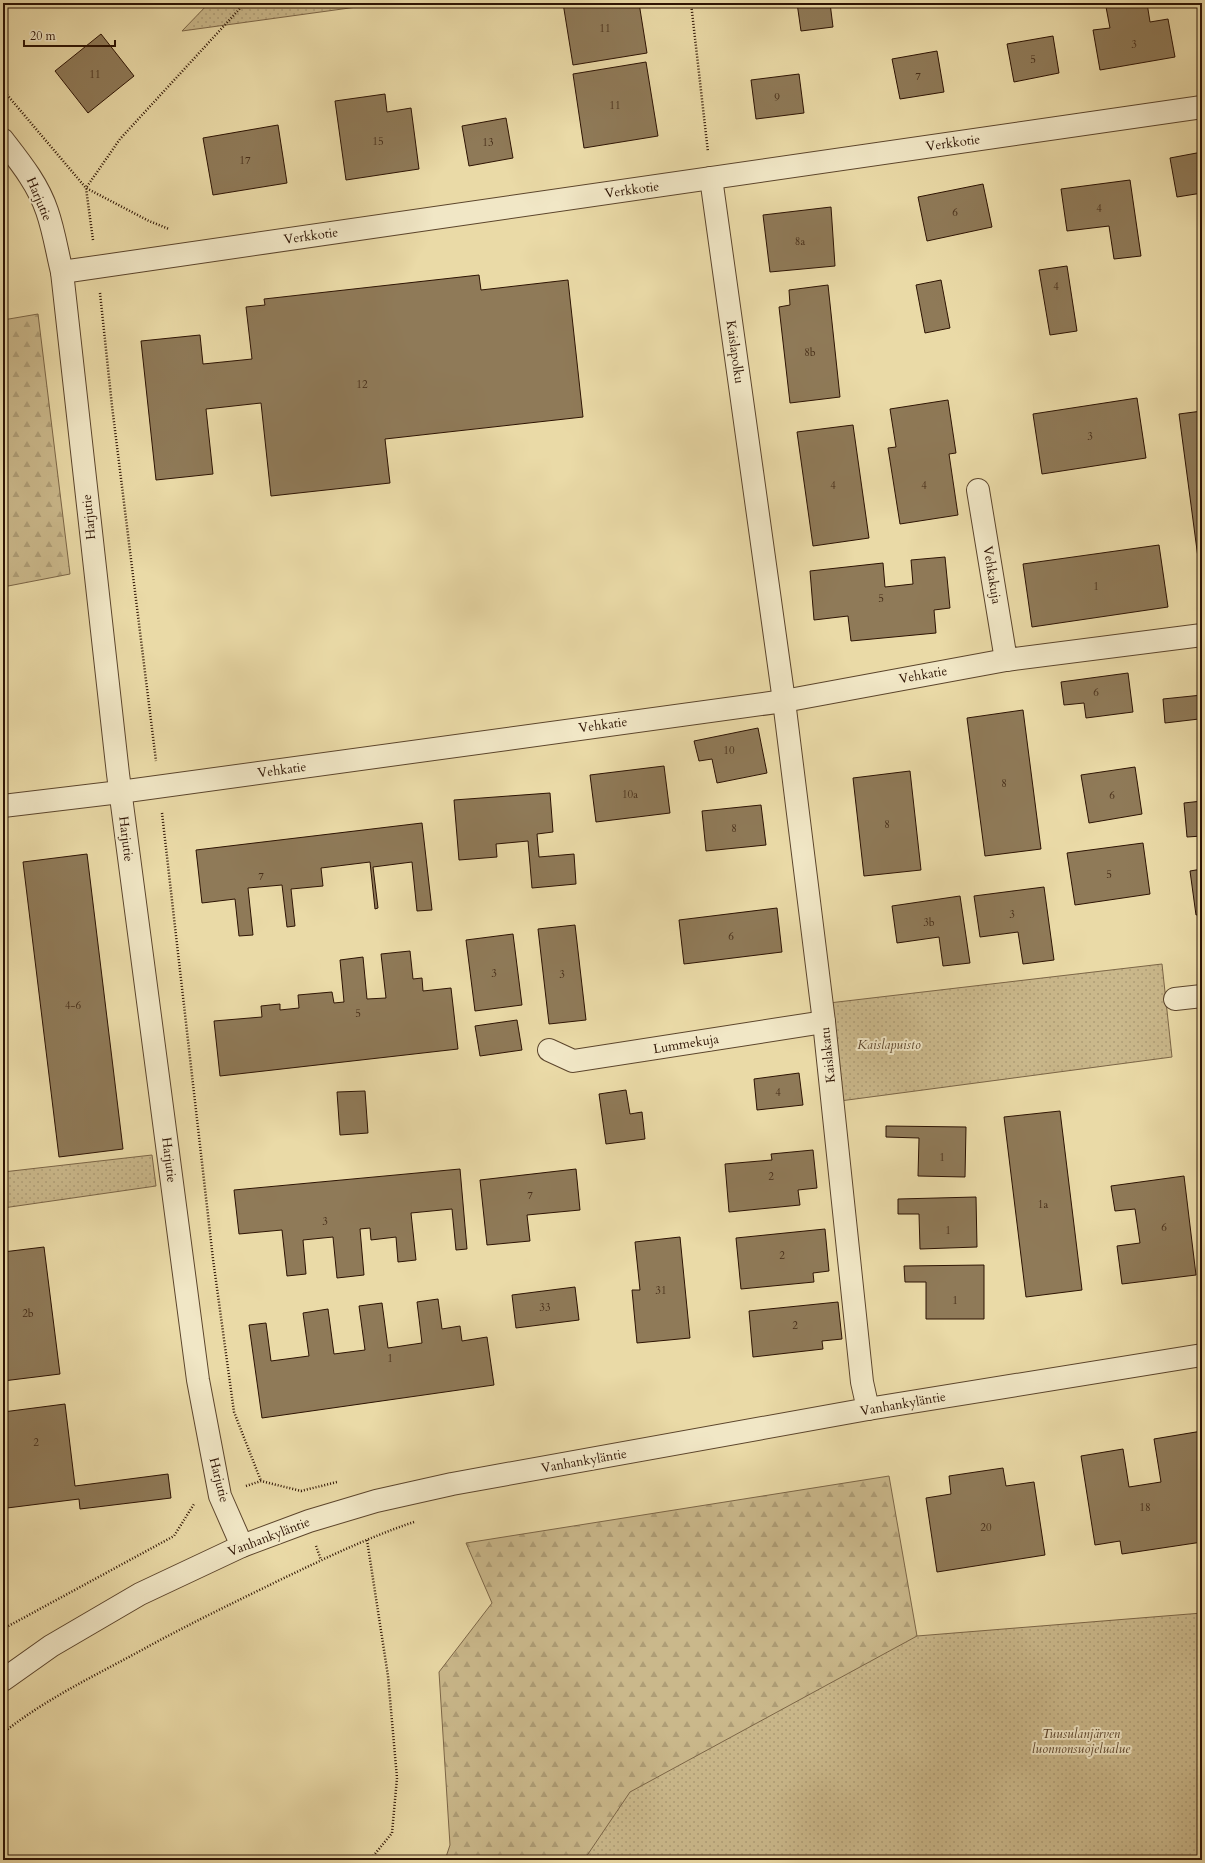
<svg xmlns="http://www.w3.org/2000/svg" width="1205" height="1863" font-family="Cardo,serif">
	<style>
		.forest { fill: url(#forest-firs); stroke: #7c6647 }
		.park { fill: url(#park-dots); stroke: #7c6647 }
		.building { fill: #8f7a58; stroke: #2d1303 }
		.lines { fill: none; stroke-linecap: round; stroke-linejoin: round }
		.minor-casing { stroke: #5c452c; stroke-width: 24 }
		.tertiary-casing { stroke: #5c452c; stroke-width: 24 }
		.path { stroke: #2d1303; stroke-width: 2.5; stroke-dasharray: 1 2; stroke-linecap: butt }
		.minor { stroke: #f1e7c6; stroke-width: 22 }
		.tertiary { stroke: #f1e7c6; stroke-width: 22 }
		.labels { text-anchor: middle; dominant-baseline: central; stroke-width: 4; stroke-linejoin: round; paint-order: stroke }
		.number-label { font-size: 11px; fill: #462d18 }
		.street-label { font-size: 13px; fill: #2d1303; stroke: #f1e7c6 }
		.park-label { font-size: 13px; font-style: italic; fill: #5c452c; stroke: #f1e7c6 }
	</style>
	<defs>
		<pattern id="forest-firs" width="22" height="20" patternUnits="userSpaceOnUse"><rect width="22" height="20" fill="#cab88b"/><path d="M5 1l3.5 6h-7zM16 11l3.5 6h-7z" fill="#ae9d76"/></pattern>
		<pattern id="park-dots" width="8" height="8" patternUnits="userSpaceOnUse"><rect width="8" height="8" fill="#cab88b"/><path d="M2 2h.1M6 6h.1" fill="none" stroke="#ae9d76" stroke-width="1.8" stroke-linecap="round"/></pattern>
	</defs>
	<rect width="100%" height="100%" fill="#eadaa7"/>
	<filter id="stains"><feTurbulence type="fractalNoise" baseFrequency=".005" numOctaves="4"/><feColorMatrix values="0 0 0 0 .2 0 0 0 0 .09 0 0 0 0 .02 0 0 0 .5 -.17"/></filter>
	<radialGradient id="worn" r=".72"><stop offset=".6" stop-color="#630" stop-opacity="0"/><stop offset="1" stop-color="#630" stop-opacity=".3"/></radialGradient>
	<g class="forest">
		<path d="M38 314 70 574 3 587V320Z"/>
		<path d="M889 1476 917 1636 1172 1860H445L450 1845 439 1672 492 1603 466 1543Z"/>
	</g>
	<g class="park">
		<path d="M209 3H386L182 31Z"/>
		<path d="M1162 964 1172 1057 840 1101 829 1003Z"/>
		<path d="M152 1155 156 1186 3 1208V1172Z"/>
		<path d="M1202 1613V1860H584L630 1792 917 1636Z"/>
	</g>
	<g class="building">
		<path d="M563 3H639L647 53 573 65Z"/>
		<path d="M797 3H830L833 27 801 31Z"/>
		<path d="M1134 3H1147L1150 22 1168 19 1175 57 1100 70 1093 30 1110 28 1106 7Z"/>
		<path d="M101 34 134 76 88 113 55 71Z"/>
		<path d="M1053 36 1059 73 1014 82 1007 44Z"/>
		<path d="M937 51 944 92 900 99 892 59Z"/>
		<path d="M646 62 658 136 584 148 573 74Z"/>
		<path d="M799 74 804 113 756 119 751 80Z"/>
		<path d="M385 94 387 112 411 108 419 169 346 180 335 101Z"/>
		<path d="M506 118 513 158 469 166 462 126Z"/>
		<path d="M278 125 287 183 213 195 203 138Z"/>
		<path d="M1202 152V193L1177 197 1170 158Z"/>
		<path d="M1130 180 1141 256 1114 259 1109 226 1067 231 1061 189Z"/>
		<path d="M983 184 992 227 927 241 918 197Z"/>
		<path d="M831 207 835 266 770 272 763 215Z"/>
		<path d="M1067 266 1077 331 1050 335 1039 270Z"/>
		<path d="M479 275 481 290 568 280 583 417 385 439 390 483 271 496 261 403 206 409 213 474 156 480 141 341 200 335 203 364 252 359 246 307 265 305 264 299Z"/>
		<path d="M941 280 950 328 925 333 916 285Z"/>
		<path d="M828 285 840 397 790 403 779 307 790 305 789 290Z"/>
		<path d="M1137 398 1146 458 1042 474 1033 414Z"/>
		<path d="M948 400 956 453 949 454 958 515 900 524 888 448 896 447 890 409Z"/>
		<path d="M1202 411V588L1179 414Z"/>
		<path d="M853 425 869 538 813 546 797 432Z"/>
		<path d="M1159 545 1168 607 1032 627 1023 564Z"/>
		<path d="M945 557 950 608 934 610 936 633 851 641 848 616 814 620 810 571 883 563 885 587 913 584 911 560Z"/>
		<path d="M1128 673 1133 712 1086 718 1084 703 1064 705 1061 682Z"/>
		<path d="M1202 695V755L1199 719 1165 723 1163 699Z"/>
		<path d="M1023 710 1041 849 985 856 967 718Z"/>
		<path d="M758 728 767 773 717 783 712 759 699 761 694 741Z"/>
		<path d="M664 766 670 813 596 822 590 775Z"/>
		<path d="M1135 767 1142 814 1089 823 1081 775Z"/>
		<path d="M910 771 921 870 864 876 853 778Z"/>
		<path d="M550 793 553 832 537 834 539 857 574 854 576 884 532 888 528 841 496 844 497 857 459 860 454 800Z"/>
		<path d="M1202 801V836L1187 837 1184 803Z"/>
		<path d="M761 805 766 845 706 851 702 811Z"/>
		<path d="M422 823 432 910 417 911 412 862 373 867 378 908 375 909 370 862 321 868 323 886 291 889 295 926 287 927 282 885 248 888 253 935 239 936 235 899 202 903 196 850Z"/>
		<path d="M1143 843 1150 894 1075 905 1067 853Z"/>
		<path d="M87 854 123 1149 59 1157 23 862Z"/>
		<path d="M1202 869V914L1196 915 1190 871Z"/>
		<path d="M1044 887 1054 960 1023 964 1018 932 980 937 974 896Z"/>
		<path d="M960 896 970 963 943 966 939 937 897 943 892 906Z"/>
		<path d="M777 908 782 952 684 964 679 920Z"/>
		<path d="M575 925 586 1020 549 1024 538 929Z"/>
		<path d="M513 934 522 1005 475 1011 466 940Z"/>
		<path d="M410 951 413 979 422 978 423 991 451 988 458 1049 220 1076 214 1021 262 1017 261 1006 280 1004V1010L299 1008 298 995 332 992 334 1003 344 1002 340 960 363 957 367 999 386 998 381 954Z"/>
		<path d="M517 1020 522 1050 480 1056 475 1026Z"/>
		<path d="M799 1073 803 1105 757 1110 754 1079Z"/>
		<path d="M626 1090 630 1114 642 1112 645 1139 606 1144 599 1094Z"/>
		<path d="M365 1091 368 1133 340 1135 337 1092Z"/>
		<path d="M1060 1111 1082 1290 1026 1297 1004 1117Z"/>
		<path d="M886 1126 966 1127 965 1177 918 1176 919 1138 886 1137Z"/>
		<path d="M813 1150 817 1188 798 1190 800 1205 729 1212 725 1164 772 1160 771 1154Z"/>
		<path d="M460 1169 467 1249 456 1250 452 1209 411 1213 416 1260 398 1262 396 1237 371 1240 370 1228 360 1229 364 1275 337 1278 333 1237 303 1240 306 1274 287 1276 282 1230 239 1234 234 1190Z"/>
		<path d="M576 1169 580 1210 527 1215 530 1241 487 1245 480 1180Z"/>
		<path d="M1184 1176 1196 1275 1122 1284 1117 1246 1140 1243 1135 1209 1115 1211 1111 1186Z"/>
		<path d="M976 1197 977 1247 920 1249 919 1214H898V1199Z"/>
		<path d="M825 1229 829 1271 813 1273 814 1282 741 1289 736 1238Z"/>
		<path d="M680 1237 690 1338 637 1343 632 1290H640L635 1242Z"/>
		<path d="M44 1247 60 1374 3 1381V1252Z"/>
		<path d="M984 1265V1319H926V1282H905L904 1266Z"/>
		<path d="M575 1287 579 1320 516 1328 512 1295Z"/>
		<path d="M438 1299 442 1329 460 1326 462 1341 487 1337 494 1385 262 1418 249 1325 266 1323 271 1361 309 1356 303 1313 328 1309 334 1354 365 1350 359 1306 382 1303 388 1348 422 1343 417 1302Z"/>
		<path d="M838 1302 842 1339 822 1341 823 1349 753 1357 749 1311Z"/>
		<path d="M65 1404 75 1486 168 1474 171 1498 80 1509 79 1499 7 1508 3 1471V1412Z"/>
		<path d="M1202 1431V1542L1122 1554 1120 1541 1095 1545 1081 1456 1123 1449 1129 1487 1161 1482 1154 1439Z"/>
		<path d="M1003 1468 1006 1486 1034 1482 1045 1555 937 1572 926 1498 951 1494 949 1476Z"/>
	</g>
	<g class="lines">
		<g class="minor-casing">
			<g id="minor">
				<path d="M3 140C20 162 38 184 47 211 54 231 57 252 62 272L118 774 198 1380 220 1496 242 1546"/>
				<path d="M711 178 784 701 824 1022 862 1382 868 1409"/>
				<path d="M62 272 1202 107"/>
				<path d="M978 490 1006 660"/>
				<path d="M3 806 120 792 784 701 1006 660 1202 635"/>
				<path d="M1175 999 1202 996"/>
				<path d="M549 1050 573 1061 824 1022"/>
			</g>
		</g>
		<g class="tertiary-casing">
			<path id="tertiary" d="M3 1680 51 1646 140 1594 242 1546 309 1521 376 1501 452 1484 868 1409 1202 1355"/>
		</g>
		<g class="path">
			<path d="M691 3 708 152"/>
			<path d="M3 90 86 188 149 221 169 229"/>
			<path d="M93 240 86 188 120 139 245 3"/>
			<path d="M100 293 112 406 156 761"/>
			<path d="M162 813 213 1259 234 1412 261 1481"/>
			<path d="M246 1486 261 1481 301 1491 337 1482"/>
			<path d="M367 1540 388 1676 397 1778 392 1833 370 1860"/>
			<path d="M316 1546 321 1560"/>
			<path d="M3 1629 174 1536 194 1504"/>
			<path d="M3 1733C44 1700 94 1676 140 1651 187 1625 235 1602 284 1578 326 1558 369 1537 414 1522"/>
		</g>
		<use href="#minor" class="minor"/>
		<use href="#tertiary" class="tertiary"/>
	</g>
	<g class="labels">
		<g class="number-label">
			<text x="605" y="28">11</text>
			<text x="1134" y="44">3</text>
			<text x="1033" y="59">5</text>
			<text x="95" y="74">11</text>
			<text x="918" y="76">7</text>
			<text x="777" y="97">9</text>
			<text x="615" y="105">11</text>
			<text x="378" y="141">15</text>
			<text x="488" y="142">13</text>
			<text x="245" y="160">17</text>
			<text x="1099" y="208">4</text>
			<text x="955" y="212">6</text>
			<text x="800" y="241">8a</text>
			<text x="1056" y="286">4</text>
			<text x="810" y="352">8b</text>
			<text x="362" y="384">12</text>
			<text x="1090" y="436">3</text>
			<text x="833" y="485">4</text>
			<text x="924" y="485">4</text>
			<text x="1096" y="586">1</text>
			<text x="881" y="598">5</text>
			<text x="1096" y="692">6</text>
			<text x="729" y="750">10</text>
			<text x="1004" y="783">8</text>
			<text x="630" y="794">10a</text>
			<text x="1112" y="795">6</text>
			<text x="887" y="824">8</text>
			<text x="734" y="828">8</text>
			<text x="1109" y="874">5</text>
			<text x="261" y="876">7</text>
			<text x="1012" y="914">3</text>
			<text x="929" y="922">3b</text>
			<text x="731" y="936">6</text>
			<text x="494" y="973">3</text>
			<text x="562" y="974">3</text>
			<text x="73" y="1005">4-6</text>
			<text x="358" y="1013">5</text>
			<text x="778" y="1092">4</text>
			<text x="942" y="1157">1</text>
			<text x="771" y="1176">2</text>
			<text x="530" y="1195">7</text>
			<text x="1043" y="1204">1a</text>
			<text x="325" y="1221">3</text>
			<text x="1164" y="1227">6</text>
			<text x="948" y="1230">1</text>
			<text x="782" y="1255">2</text>
			<text x="661" y="1290">31</text>
			<text x="955" y="1300">1</text>
			<text x="545" y="1307">33</text>
			<text x="28" y="1313">2b</text>
			<text x="795" y="1325">2</text>
			<text x="390" y="1358">1</text>
			<text x="36" y="1442">2</text>
			<text x="1145" y="1507">18</text>
			<text x="986" y="1527">20</text>
		</g>
		<g class="street-label">
			<text transform="translate(953 143) rotate(-8)">Verkkotie</text>
			<text transform="translate(632 190) rotate(-8)">Verkkotie</text>
			<text transform="translate(39 199) rotate(67)">Harjutie</text>
			<text transform="translate(311 236) rotate(-8)">Verkkotie</text>
			<text transform="translate(735 352) rotate(82)">Kaislapolku</text>
			<text transform="translate(89 517) rotate(-96)">Harjutie</text>
			<text transform="translate(992 575) rotate(81)">Vehkakuja</text>
			<text transform="translate(923 675) rotate(-10)">Vehkatie</text>
			<text transform="translate(603 725) rotate(-8)">Vehkatie</text>
			<text transform="translate(282 770) rotate(-8)">Vehkatie</text>
			<text transform="translate(126 839) rotate(83)">Harjutie</text>
			<text transform="translate(686 1044) rotate(-9)">Lummekuja</text>
			<text transform="translate(828 1055) rotate(-96)">Kaislakatu</text>
			<text transform="translate(169 1160) rotate(83)">Harjutie</text>
			<text transform="translate(903 1404) rotate(-10)">Vanhankyläntie</text>
			<text transform="translate(584 1461) rotate(-10)">Vanhankyläntie</text>
			<text transform="translate(219 1480) rotate(76)">Harjutie</text>
			<text transform="translate(269 1537) rotate(-21)">Vanhankyläntie</text>
		</g>
		<g class="park-label">
			<text x="889" y="1045">Kaislapuisto</text>
			<text x="1081" y="1734">Tuusulanjärven<tspan x="1081" dy="15">luonnonsuojelualue</tspan></text>
		</g>
	</g>
	<rect width="1205" height="1863" fill="none" stroke="#eadaa7" stroke-width="16"/>
	<rect x="4" y="4" width="1197" height="1855" fill="none" stroke="#2d1303" stroke-width="2"/>
	<rect x="8" y="8" width="1189" height="1847" fill="none" stroke="#2d1303"/>
	<path d="M24 40v6h91v-6" fill="none" stroke="#2d1303" stroke-width="2"/>
	<text x="30" y="40" font-size="12" fill="#2d1303" stroke="#f1e7c6" stroke-width="3" paint-order="stroke">20 m</text>
	<rect width="100%" height="100%" filter="url(#stains)"/>
	<rect width="100%" height="100%" fill="url(#worn)"/>
</svg>
